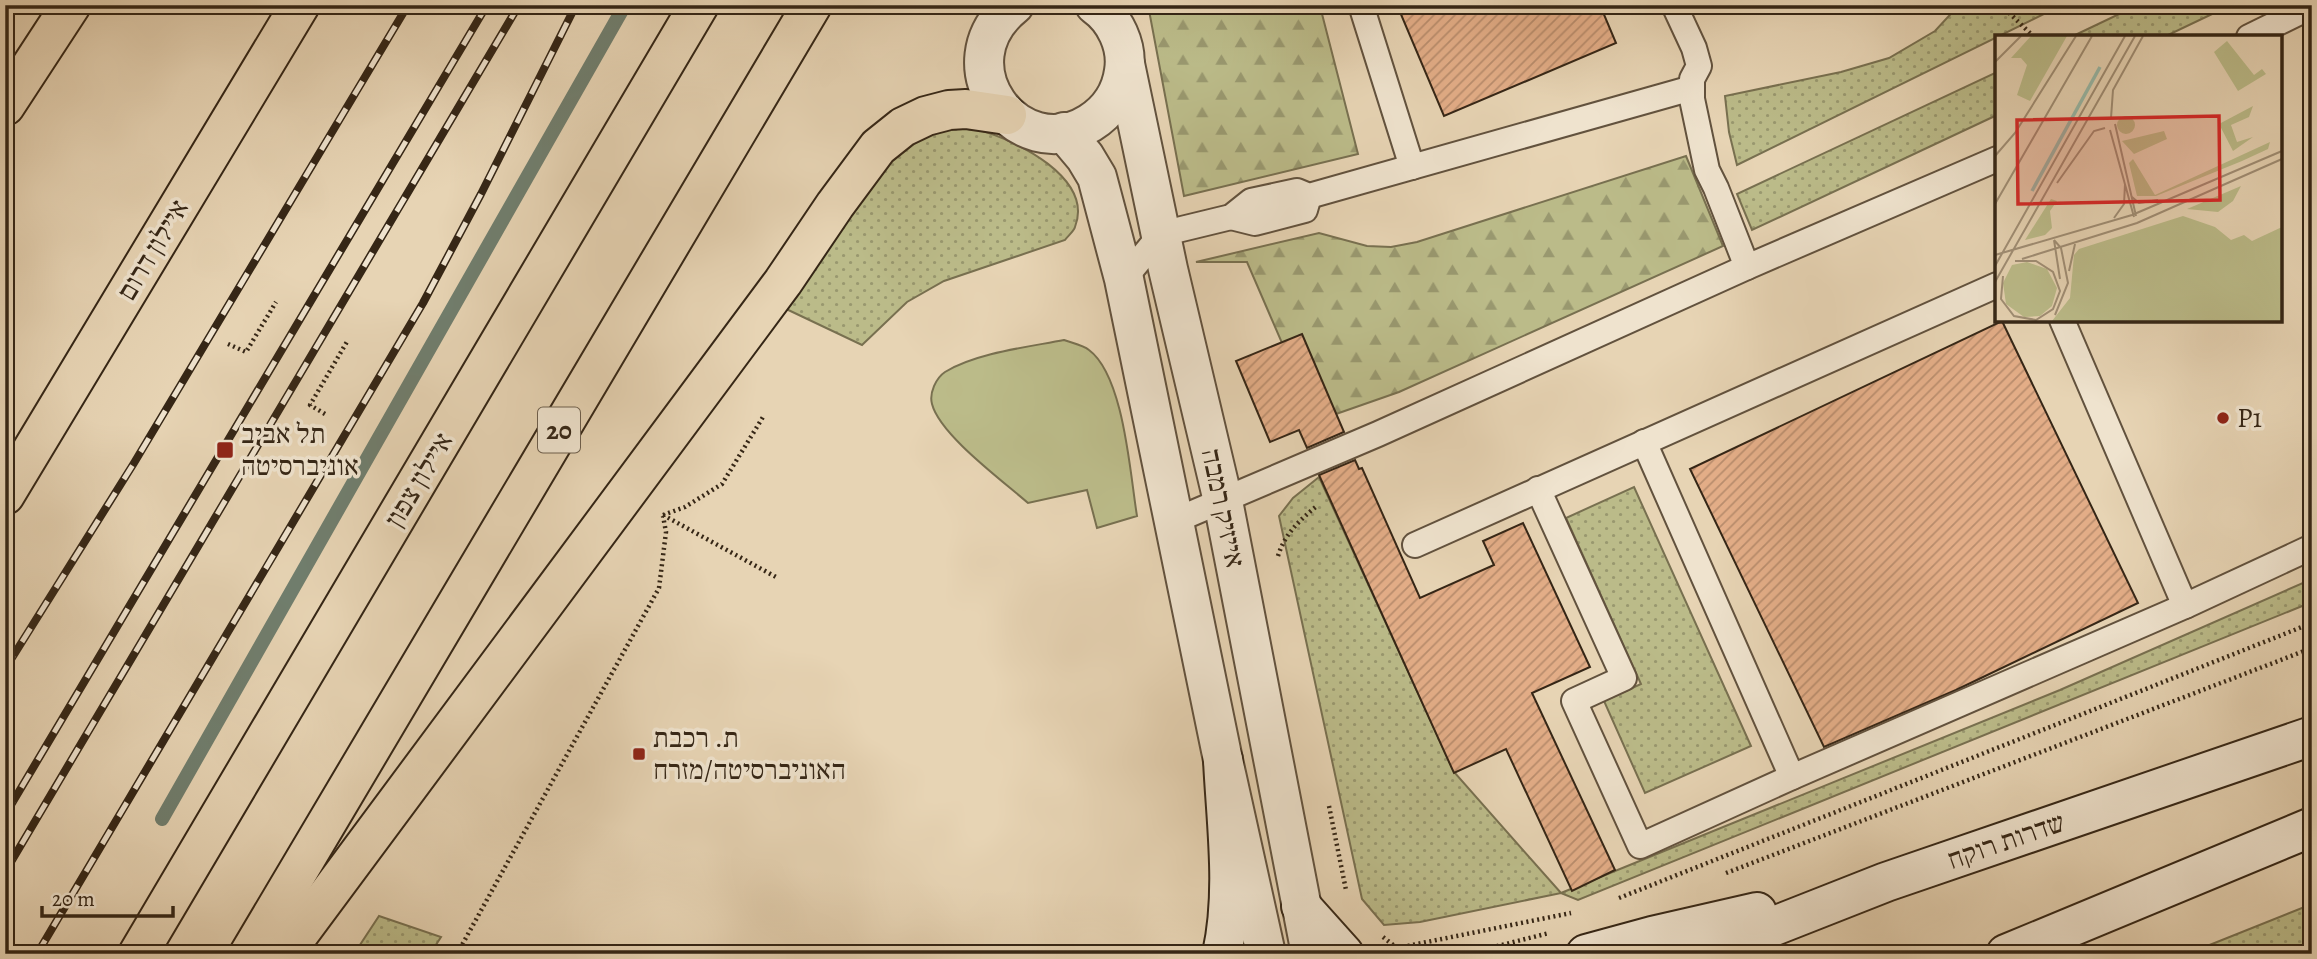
<svg xmlns="http://www.w3.org/2000/svg" width="2317" height="959" font-family="Alegreya,'Frank Ruhl Libre',serif">
	<style>
		.grass { fill: url(#grass-dots); stroke: #787050; stroke-width: 2 }
		.forest { fill: url(#forest-firs); stroke: #787050; stroke-width: 2 }
		.park { fill: #bbbb89; stroke: #787050; stroke-width: 2 }
		.lines { fill: none; stroke-linecap: round; stroke-linejoin: round }
		.stream { stroke: #707e6e; stroke-width: 14 }
		.building { fill: url(#building-hatch); stroke: #352616; stroke-width: 2 }
		.lane-casing { stroke: #62523e; stroke-width: 28 }
		.street-casing { stroke: #62523e; stroke-width: 42 }
		.secondary-casing { stroke: #352616; stroke-width: 42 }
		.highway-casing { stroke: #352616; stroke-width: 42 }
		.path { stroke: #352616; stroke-width: 4.5; stroke-dasharray: 2 3.5; stroke-linecap: butt }
		.lane { stroke: #efe3ce; stroke-width: 24 }
		.street { stroke: #efe3ce; stroke-width: 38 }
		.secondary { stroke: #efe3ce; stroke-width: 38 }
		.highway { stroke: #e7d4b4; stroke-width: 38 }
		.rail-casing { stroke: #352616; stroke-width: 8 }
		.rail { stroke: #efe3ce; stroke-width: 5; stroke-dasharray: 16; stroke-linecap: butt }
		.poi-dot { fill: #8f2418; stroke: #efe3ce; stroke-width: 2.5 }
		.labels { text-anchor: middle; dominant-baseline: central; stroke-width: 7; stroke-linejoin: round; paint-order: stroke }
		.shield { fill: #efe3ce; stroke: #6d5f4d; stroke-width: 2 }
		.shield-label { font-size: 26px; font-weight: bold; fill: #352616 }
		.street-label { font-size: 28px; fill: #352616; stroke: #efe3ce }
		.poi-label { font-size: 28px; fill: #352616; stroke: #efe3ce; text-anchor: start }
		.inset-river { fill: none; stroke: #98b9a8; stroke-width: 3.5 }
		.inset-road { fill: none; stroke: #a08e75; stroke-width: 2 }
		.view { fill: #d62828; fill-opacity: 0.15; stroke: #d62828; stroke-width: 3.5 }
		.inset-edge { fill: none; stroke: #352616; stroke-width: 3.5 }
	</style>
	<defs>
		<pattern id="grass-dots" width="8" height="8" patternUnits="userSpaceOnUse" patternTransform="scale(1.75)"><rect width="8" height="8" fill="#bbbb89"/><path d="M2 2h.1M6 6h.1" fill="none" stroke="#99986f" stroke-width="1.8" stroke-linecap="round"/></pattern>
		<pattern id="forest-firs" width="22" height="20" patternUnits="userSpaceOnUse" patternTransform="scale(1.75)"><rect width="22" height="20" fill="#bbbb89"/><path d="M5 1l3.5 6h-7zM16 11l3.5 6h-7z" fill="#99986f"/></pattern>
		<pattern id="building-hatch" width="6" height="6" patternUnits="userSpaceOnUse" patternTransform="scale(1.75)"><rect width="6" height="6" fill="#e3ad87"/><path d="M-1 1l2-2M0 6l6-6M5 7l2-2" fill="none" stroke="#b98d6d"/></pattern>
	</defs>
	<rect width="100%" height="100%" fill="#e7d4b4"/>
	<filter id="stains"><feTurbulence type="fractalNoise" baseFrequency=".00286" numOctaves="4"/><feColorMatrix values="0 0 0 0 .2 0 0 0 0 .09 0 0 0 0 .02 0 0 0 .5 -.17"/></filter>
	<radialGradient id="worn" r=".72"><stop offset=".6" stop-color="#630" stop-opacity="0"/><stop offset="1" stop-color="#630" stop-opacity=".3"/></radialGradient>
	<g class="grass">
		<path d="M1959 5H2062L1737 165 1729 132 1725 96 1841 72 1889 58 1935 31Z"/>
		<path d="M2138 5H2231L2164 37H2071Z"/>
		<path d="M1997 72V115L1752 230 1737 194Z"/>
		<path d="M947 127C957 127 969 127 979 130 1016 140 1094 178 1075 227 1074 231 1068 236 1065 240L944 281 907 302 862 345 782 307 885 163 915 141Z"/>
		<path d="M1319 477 1454 772 1561 893 2060 690 2312 579V602L1578 900 1561 893 1420 922 1384 925 1362 899 1279 516 1293 498Z"/>
		<path d="M1634 487 1751 746 1645 793 1604 701 1641 684 1566 518Z"/>
		<path d="M2312 904V954H2187Z"/>
		<path d="M379 916 441 937 430 954H354Z"/>
	</g>
	<g class="forest">
		<path d="M1148 5H1323L1321 10 1358 154 1184 196Z"/>
		<path d="M1686 156 1723 246 1399 392 1336 414 1282 343 1247 262H1196L1319 233 1367 246 1391 247 1417 242Z"/>
	</g>
	<path class="park" d="M1064 340C1072 343 1083 345 1089 350 1124 376 1130 474 1137 516L1097 528 1087 490 1028 503C1003 481 940 435 932 404 929 393 936 378 945 372 976 353 1028 347 1064 340Z"/>
	<g class="lines">
		<path class="stream" d="M162 819 625 5"/>
	</g>
	<g class="building">
		<path d="M1397 5H1600L1616 43 1444 116Z"/>
		<path d="M2002 321 2138 603 1956 690 1824 747 1690 469Z"/>
		<path d="M1302 334 1344 432 1307 448 1299 430 1270 442 1236 361Z"/>
		<path d="M1355 460 1359 469 1362 468 1420 598 1494 565 1483 541 1523 523 1590 667 1532 693 1615 870 1572 891 1506 749 1454 773 1319 475Z"/>
	</g>
	<g class="lines">
		<g class="lane-casing">
			<g id="lane">
				<path d="M1361 5 1412 167"/>
				<path d="M1674 5 1694 48 1699 66 1692 79V99L1707 170 1716 188 1747 267"/>
				<path d="M2249 37 2312 6"/>
				<path d="M1231 217 1255 223 1305 210 1309 196"/>
				<path d="M1124 279 1161 234 1231 217 1251 201 1297 191 1309 196 1692 88"/>
				<path d="M2062 320 2185 606"/>
				<path d="M1644 442 1792 777"/>
				<path d="M1538 489 1624 678 1574 701 1640 846 1792 777 2185 606 2312 547"/>
				<path d="M1174 521 1378 434 1747 267 1997 159"/>
				<path d="M1415 545 1997 285"/>
			</g>
		</g>
		<g class="street-casing">
			<g id="street">
				<path d="M1014 5C940 64 1018 168 1090 123 1109 111 1121 93 1124 71 1128 46 1115 19 1095 5"/>
				<path d="M1125 64 1168 269 1223 501 1311 954"/>
				<path d="M1064 132 1085 157 1097 177 1124 279 1223 760 1266 954"/>
			</g>
		</g>
		<g class="secondary-casing">
			<g id="secondary">
				<path d="M1301 906 1344 954"/>
				<path d="M1222 954C1236 891 1226 823 1223 760"/>
				<path d="M1586 954 1652 936 1757 912"/>
				<path d="M1703 954 1886 882 2312 736"/>
				<path d="M2006 954 2312 827"/>
			</g>
		</g>
		<g class="highway-casing">
			<g id="highway">
				<path d="M5 106 71 5"/>
				<path d="M5 495 300 5"/>
				<path d="M138 954 699 5"/>
				<path d="M249 954 812 5"/>
				<path d="M284 954 783 282 835 205 878 147 903 127 926 116 949 110 966 109 1007 115"/>
			</g>
		</g>
		<g class="path">
			<path d="M2001 5 2034 37"/>
			<path d="M228 344 246 352 276 302"/>
			<path d="M325 414 310 405 348 340"/>
			<path d="M663 515 685 507 722 484 763 417"/>
			<path d="M663 515 776 577"/>
			<path d="M1278 556C1285 533 1300 520 1318 505"/>
			<path d="M1329 806 1346 890"/>
			<path d="M1726 873 2312 648"/>
			<path d="M1619 898 2312 623"/>
			<path d="M1383 937 1397 948 1395 954"/>
			<path d="M1397 948 1571 913"/>
			<path d="M1486 949 1549 933"/>
			<path d="M457 954 659 588 666 532 663 516"/>
		</g>
		<use href="#lane" class="lane"/>
		<use href="#street" class="street"/>
		<use href="#secondary" class="secondary"/>
		<use href="#highway" class="highway"/>
		<g class="rail-casing">
			<g id="rail">
				<path d="M5 669 134 463 408 5"/>
				<path d="M5 815 487 5"/>
				<path d="M5 872 519 5"/>
				<path d="M37 954 423 303 481 194 576 5"/>
			</g>
		</g>
		<use href="#rail" class="rail"/>
	</g>
	<g class="poi-dot">
		<circle cx="2223" cy="418" r="7"/>
		<rect x="216" y="441" width="18" height="18" rx="3.5"/>
		<rect x="632" y="747" width="14" height="14" rx="3.5"/>
	</g>
	<g class="labels">
		<rect class="shield" x="538" y="407.5" width="42" height="45" rx="5"/>
		<g class="shield-label">
			<text x="559" y="430">20</text>
		</g>
		<g class="street-label">
			<text transform="translate(153 250) rotate(-59)">איילון דרום</text>
			<text transform="translate(419 480) rotate(-59)">איילון צפון</text>
			<text transform="translate(1223 508) rotate(78)">אייזיק רמבה</text>
			<text transform="translate(2006 841) rotate(-19)">שדרות רוקח</text>
		</g>
		<g class="poi-label">
			<text x="2237" y="418">P1</text>
			<text x="241" y="434">תל אביב<tspan x="241" dy="32">אוניברסיטה</tspan></text>
			<text x="653" y="738">ת. רכבת<tspan x="653" dy="32">האוניברסיטה/מזרח</tspan></text>
		</g>
	</g>
	<g transform="translate(1995 35)">
		<rect width="287" height="287" fill="#e7d4b4"/>
		<path d="M36 1H72L35 66 22 60 32 30 26 23H16ZM232 6 259 40 267 34 271 39 243 56 219 17ZM275 107 273 114 247 126 161 161H142L134 128 138 124 160 160ZM246 151 238 166 223 177 192 174ZM56 164 62 166 55 176 57 193 50 200 30 205ZM32 227 52 234 62 253 57 271 45 281 29 282 11 269 8 248 17 230Z" fill="#bbbb89"/>
		<path d="M258 71 254 82 236 90 242 107 258 102 238 116 224 89ZM122 90a9 9 0 1 1 18 0a9 9 0 1 1-18 0ZM169 96 172 104 139 119 127 106Z" fill="#bbbb89"/>
		<path d="M188 181 220 192 236 205 249 200 257 206 287 192V286H57L75 263 79 220 84 214Z" fill="#bbbb89"/>
		<path class="inset-river" d="M37 156 105 32"/>
		<path class="inset-road" d="M0 27 26 1M116 83 118 55 148 1M120 89 141 181M115 95 139 182M0 121 20 98 81 1M62 148 99 96 110 93M137 162 144 168 163 165M0 169 97 1M119 183 129 169 130 149M59 205 66 213 73 248 60 280M59 205 65 244M0 220 137 180 287 116M27 224 142 188 287 124M0 231 130 1M74 236 80 209M8 241 6 264 19 281 41 285 58 274 65 256 58 237 41 226H20M0 247 140 1"/>
		<path class="view" d="M224 81 225 165 23 169 22 85Z"/>
		<rect width="287" height="287" class="inset-edge"/>
	</g>
	<rect width="2317" height="959" fill="none" stroke="#e7d4b4" stroke-width="28"/>
	<rect x="7" y="7" width="2303" height="945" fill="none" stroke="#352616" stroke-width="3.5"/>
	<rect x="14" y="14" width="2289" height="931" fill="none" stroke="#352616" stroke-width="2"/>
	<path d="M42 906v10h131v-10" fill="none" stroke="#352616" stroke-width="3.5"/>
	<text x="52" y="906" font-size="21" fill="#352616" stroke="#efe3ce" stroke-width="5" paint-order="stroke">20 m</text>
	<rect width="100%" height="100%" filter="url(#stains)"/>
	<rect width="100%" height="100%" fill="url(#worn)"/>
</svg>
